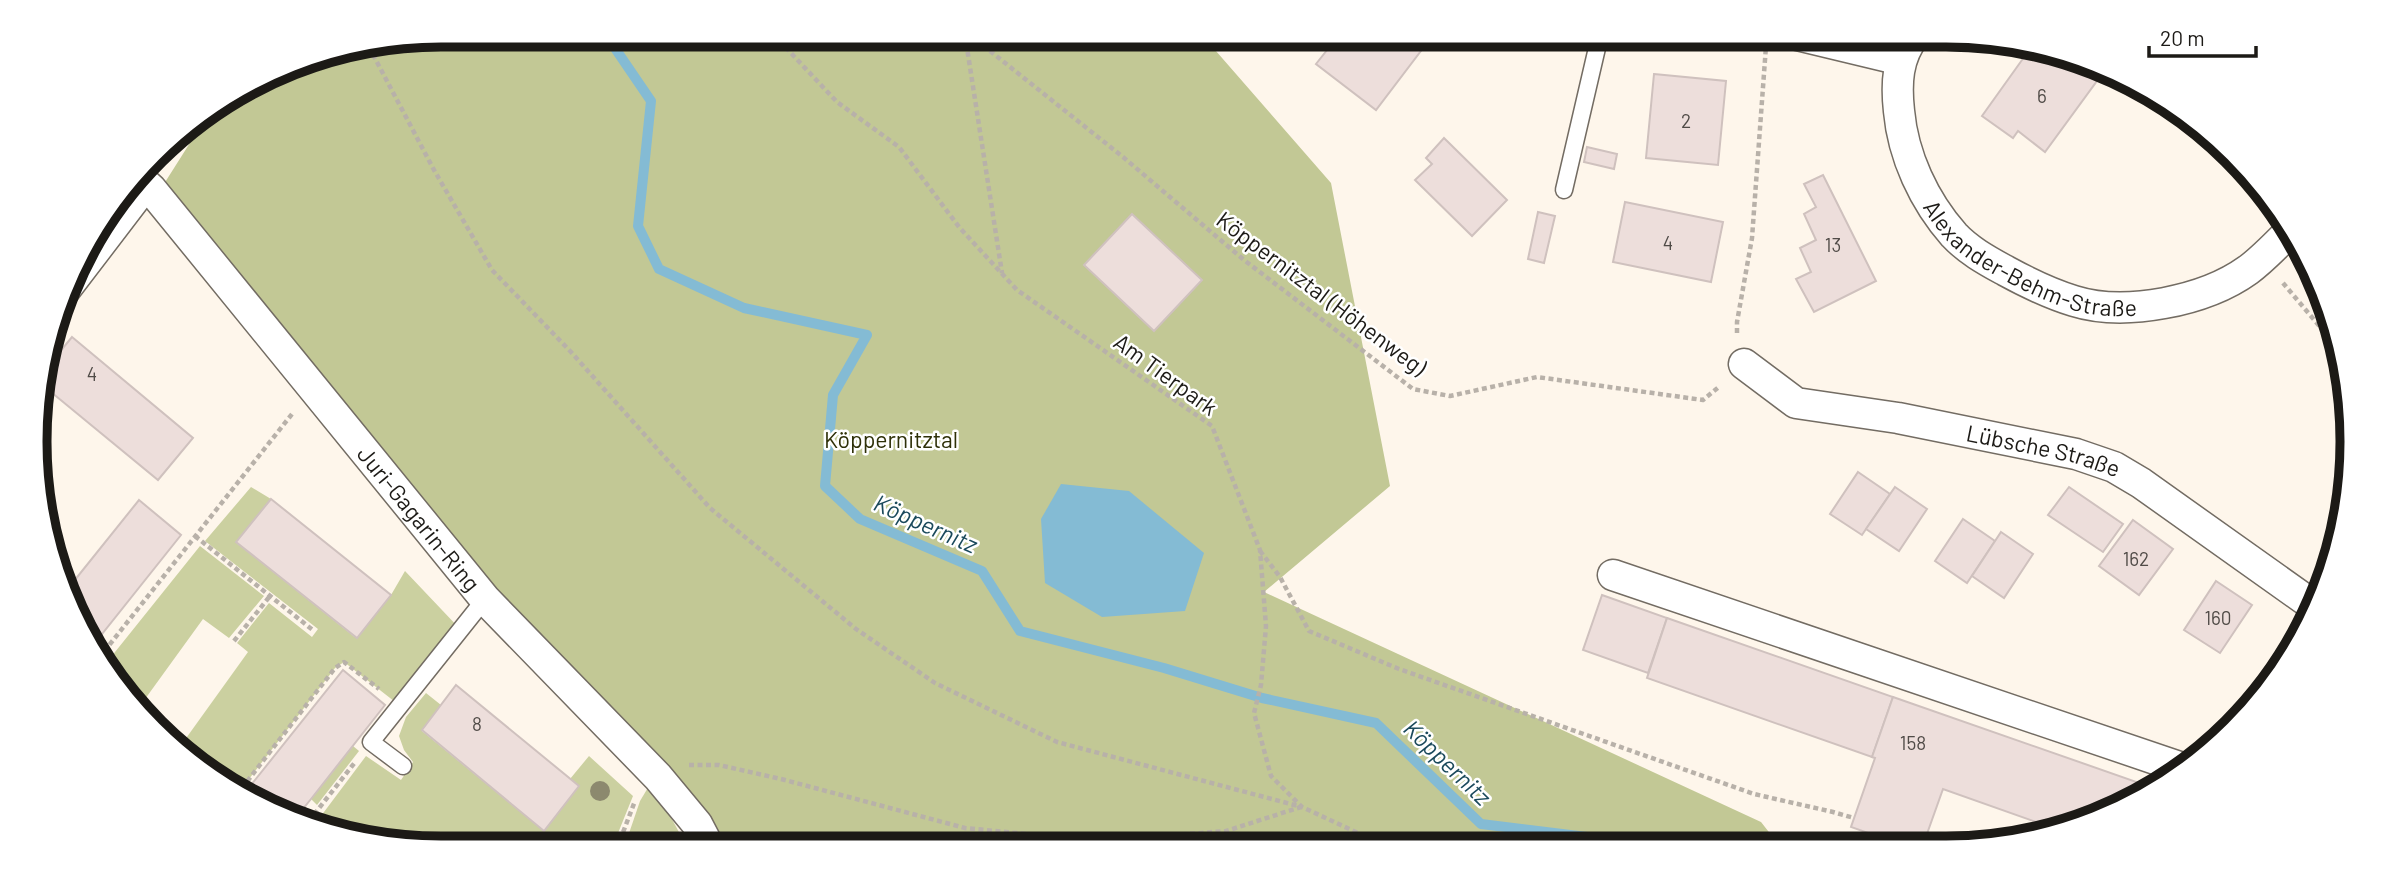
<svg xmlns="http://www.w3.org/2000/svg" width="2387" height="883" font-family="Barlow,sans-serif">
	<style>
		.green { fill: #cbd0a0 }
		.forest { fill: #c2c895 }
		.water { fill: #84bbd4 }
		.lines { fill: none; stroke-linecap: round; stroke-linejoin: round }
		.stream { stroke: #84bbd4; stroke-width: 10 }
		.building { fill: #eddedb; stroke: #cfc1be; stroke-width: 2 }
		.lane-casing { stroke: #736c63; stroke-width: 19 }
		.street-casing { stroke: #736c63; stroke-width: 33 }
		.path { stroke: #b8b1a9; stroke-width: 4.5; stroke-dasharray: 5 3.5; stroke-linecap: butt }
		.lane { stroke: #fff; stroke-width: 16 }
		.street { stroke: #fff; stroke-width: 30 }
		.tree { fill: #8c896e }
		.labels { text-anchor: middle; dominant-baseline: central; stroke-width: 5; stroke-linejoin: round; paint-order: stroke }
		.number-label { font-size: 19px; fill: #504b47 }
		.street-label { font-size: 23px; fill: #1c1a16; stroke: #fff }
		.park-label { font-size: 23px; fill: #2e3008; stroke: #fff }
		.water-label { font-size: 24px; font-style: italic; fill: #1a495b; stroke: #fff }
		.rim { fill: none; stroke: #1c1a16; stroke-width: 9 }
	</style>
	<rect width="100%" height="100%" fill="#fef6eb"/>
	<g class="green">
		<path d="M251 487 271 499 237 543 356 638 391 595 405 571 460 629 399 705 344 662 335 668 242 788 194 764 179 748 248 652 237 643 269 603 312 637 318 629 205 541Z"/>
		<path d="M200 546 264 596 229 638 203 619 140 706 103 667Z"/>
		<path d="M426 693 441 705 422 731 544 831 578 786 570 779 589 756 633 796 612 848H441L336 834 315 824 366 756 401 780 413 762 404 750 399 736 406 717Z"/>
		<path d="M353 746 359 751 317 805 311 799Z"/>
		<path d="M649 786 667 810 687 847 624 848 640 801Z"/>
	</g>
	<path class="forest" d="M441 35H1202L1331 183 1390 486 1264 592 1761 822 1779 845 703 847 162 187 207 116 310 57Z"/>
	<path class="water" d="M1061 484 1129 491 1204 553 1185 611 1102 617 1045 583 1041 519Z"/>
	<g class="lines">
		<path class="stream" d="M606 35 651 101 638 226 659 269 744 308 867 335 833 395 825 486 860 519 982 571 1020 631 1164 668 1262 698 1376 723 1481 824 1652 845"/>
	</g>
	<g class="building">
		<path d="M1339 35H1433L1376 110 1316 64Z"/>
		<path d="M2032 46 2051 49 2102 74 2045 152 2018 131 2013 138 1982 116Z"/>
		<path d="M1654 74 1726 81 1718 165 1646 158Z"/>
		<path d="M1444 138 1507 200 1472 236 1415 180 1432 164 1426 158Z"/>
		<path d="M1587 147 1617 154 1614 169 1584 162Z"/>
		<path d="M1823 175 1876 281 1814 312 1796 279 1811 272 1800 248 1816 240 1804 214 1816 207 1804 184Z"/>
		<path d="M1625 202 1723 222 1711 282 1613 262Z"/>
		<path d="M1538 212 1555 216 1544 263 1528 259Z"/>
		<path d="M1132 214 1202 280 1154 331 1084 265Z"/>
		<path d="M72 337 193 438 158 480 40 383 44 371Z"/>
		<path d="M1858 472 1890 494 1862 535 1830 514Z"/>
		<path d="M1895 487 1927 509 1899 551 1866 529Z"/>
		<path d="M2069 487 2123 524 2103 552 2048 515Z"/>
		<path d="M271 499 391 595 357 638 236 542Z"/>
		<path d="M139 500 181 535 94 644 70 586Z"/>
		<path d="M1963 519 1995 541 1967 583 1935 561Z"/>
		<path d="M2133 520 2173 549 2139 595 2099 566Z"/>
		<path d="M2001 532 2033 554 2004 598 1972 576Z"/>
		<path d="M2216 581 2252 605 2220 653 2184 630Z"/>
		<path d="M1602 595 1667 618 1648 673 1583 650Z"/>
		<path d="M1667 618 1893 697 1872 757 1647 678Z"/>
		<path d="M343 670 385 705 311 799 298 815 247 790Z"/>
		<path d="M456 685 579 786 544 831 422 730Z"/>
		<path d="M1893 697 2148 786 2146 792 2125 806 2053 828 1943 789 1923 845H1902L1851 827 1875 758 1872 757Z"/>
	</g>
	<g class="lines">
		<g class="lane-casing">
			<g id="lane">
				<path d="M1564 190 1600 35"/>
				<path d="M70 295 151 189"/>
				<path d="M403 766 371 742 485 599"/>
			</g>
		</g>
		<g class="street-casing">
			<g id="street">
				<path d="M1797 35 1901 60"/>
				<path id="s1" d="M1915 35C1897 57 1896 84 1899 111 1903 156 1924 201 1954 235 1969 251 1988 261 2006 271 2028 283 2051 294 2074 301 2125 317 2205 301 2248 270 2263 259 2277 244 2291 230"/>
				<path id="s2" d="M139 178 151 189 485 599 658 777 697 824 709 847"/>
				<path id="s3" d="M1744 364 1796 403 1898 418 2076 454 2114 467 2141 483 2314 606"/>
				<path d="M1613 575 2182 768"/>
			</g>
		</g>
		<g class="path">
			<path d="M774 35 837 102 899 147 959 227 1017 290 1212 426 1260 550 1266 626 1261 685 1254 713 1271 776 1302 807 1386 846"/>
			<path d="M965 35 1002 273"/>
			<path d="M970 35 1123 157 1244 260 1413 389 1450 396 1537 377 1703 400 1720 386"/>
			<path d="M369 47 434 170 492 270 571 352 710 508 856 629 935 683 1057 742 1302 807"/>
			<path d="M2283 283 2332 341"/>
			<path d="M1737 333V322L1752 238 1766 46"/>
			<path d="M195 536 314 631"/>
			<path d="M1260 551 1280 577 1309 631 1399 669 1754 794 1833 812 1854 818"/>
			<path d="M234 641 270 596"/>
			<path d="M99 658 292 414"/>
			<path d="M689 765H719L781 779 965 828 1098 841 1226 831 1301 807"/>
			<path d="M242 788 335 668 344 662 379 689"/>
			<path d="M303 808 313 815"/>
			<path d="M309 821 356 761"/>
			<path d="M1924 840 1936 845"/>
			<path d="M500 848 518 845 522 848"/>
			<path d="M617 848 635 801"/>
		</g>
		<use href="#lane" class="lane"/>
		<use href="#street" class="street"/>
	</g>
	<circle class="tree" cx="600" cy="791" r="10"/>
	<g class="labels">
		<g class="number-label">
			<text x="2042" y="95">6</text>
			<text x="1686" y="120">2</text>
			<text x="1668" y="242">4</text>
			<text x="1833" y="244">13</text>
			<text x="92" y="373">4</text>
			<text x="2136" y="558">162</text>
			<text x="2218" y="617">160</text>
			<text x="477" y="723">8</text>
			<text x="1913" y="742">158</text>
		</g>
		<g class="street-label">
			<text stroke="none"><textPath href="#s1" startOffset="298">Alexander-Behm-Straße</textPath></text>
			<text transform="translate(1322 293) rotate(37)">Köppernitztal (Höhenweg)</text>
			<text transform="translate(1166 374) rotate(36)">Am Tierpark</text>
			<text stroke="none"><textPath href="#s3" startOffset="317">Lübsche Straße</textPath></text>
			<text stroke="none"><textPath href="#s2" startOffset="441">Juri-Gagarin-Ring</textPath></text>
		</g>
		<g class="park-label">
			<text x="891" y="439">Köppernitztal</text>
		</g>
		<g class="water-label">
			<text transform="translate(926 523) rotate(24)">Köppernitz</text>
			<text transform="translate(1448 762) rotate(44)">Köppernitz</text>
		</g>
	</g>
	<path d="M0 0H2387V883H0ZM441 47H1946A394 394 0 0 1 2340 441V442A394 394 0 0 1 1946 836H441A394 394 0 0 1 47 442V441A394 394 0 0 1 441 47Z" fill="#fff" fill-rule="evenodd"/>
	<path class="rim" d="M441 47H1946A394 394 0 0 1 2340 441V442A394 394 0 0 1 1946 836H441A394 394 0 0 1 47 442V441A394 394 0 0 1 441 47Z"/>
	<path d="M2149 46v10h107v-10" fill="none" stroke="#1c1a16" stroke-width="3.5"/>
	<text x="2160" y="46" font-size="21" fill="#1c1a16" stroke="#ffffff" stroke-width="5" paint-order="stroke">20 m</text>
</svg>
